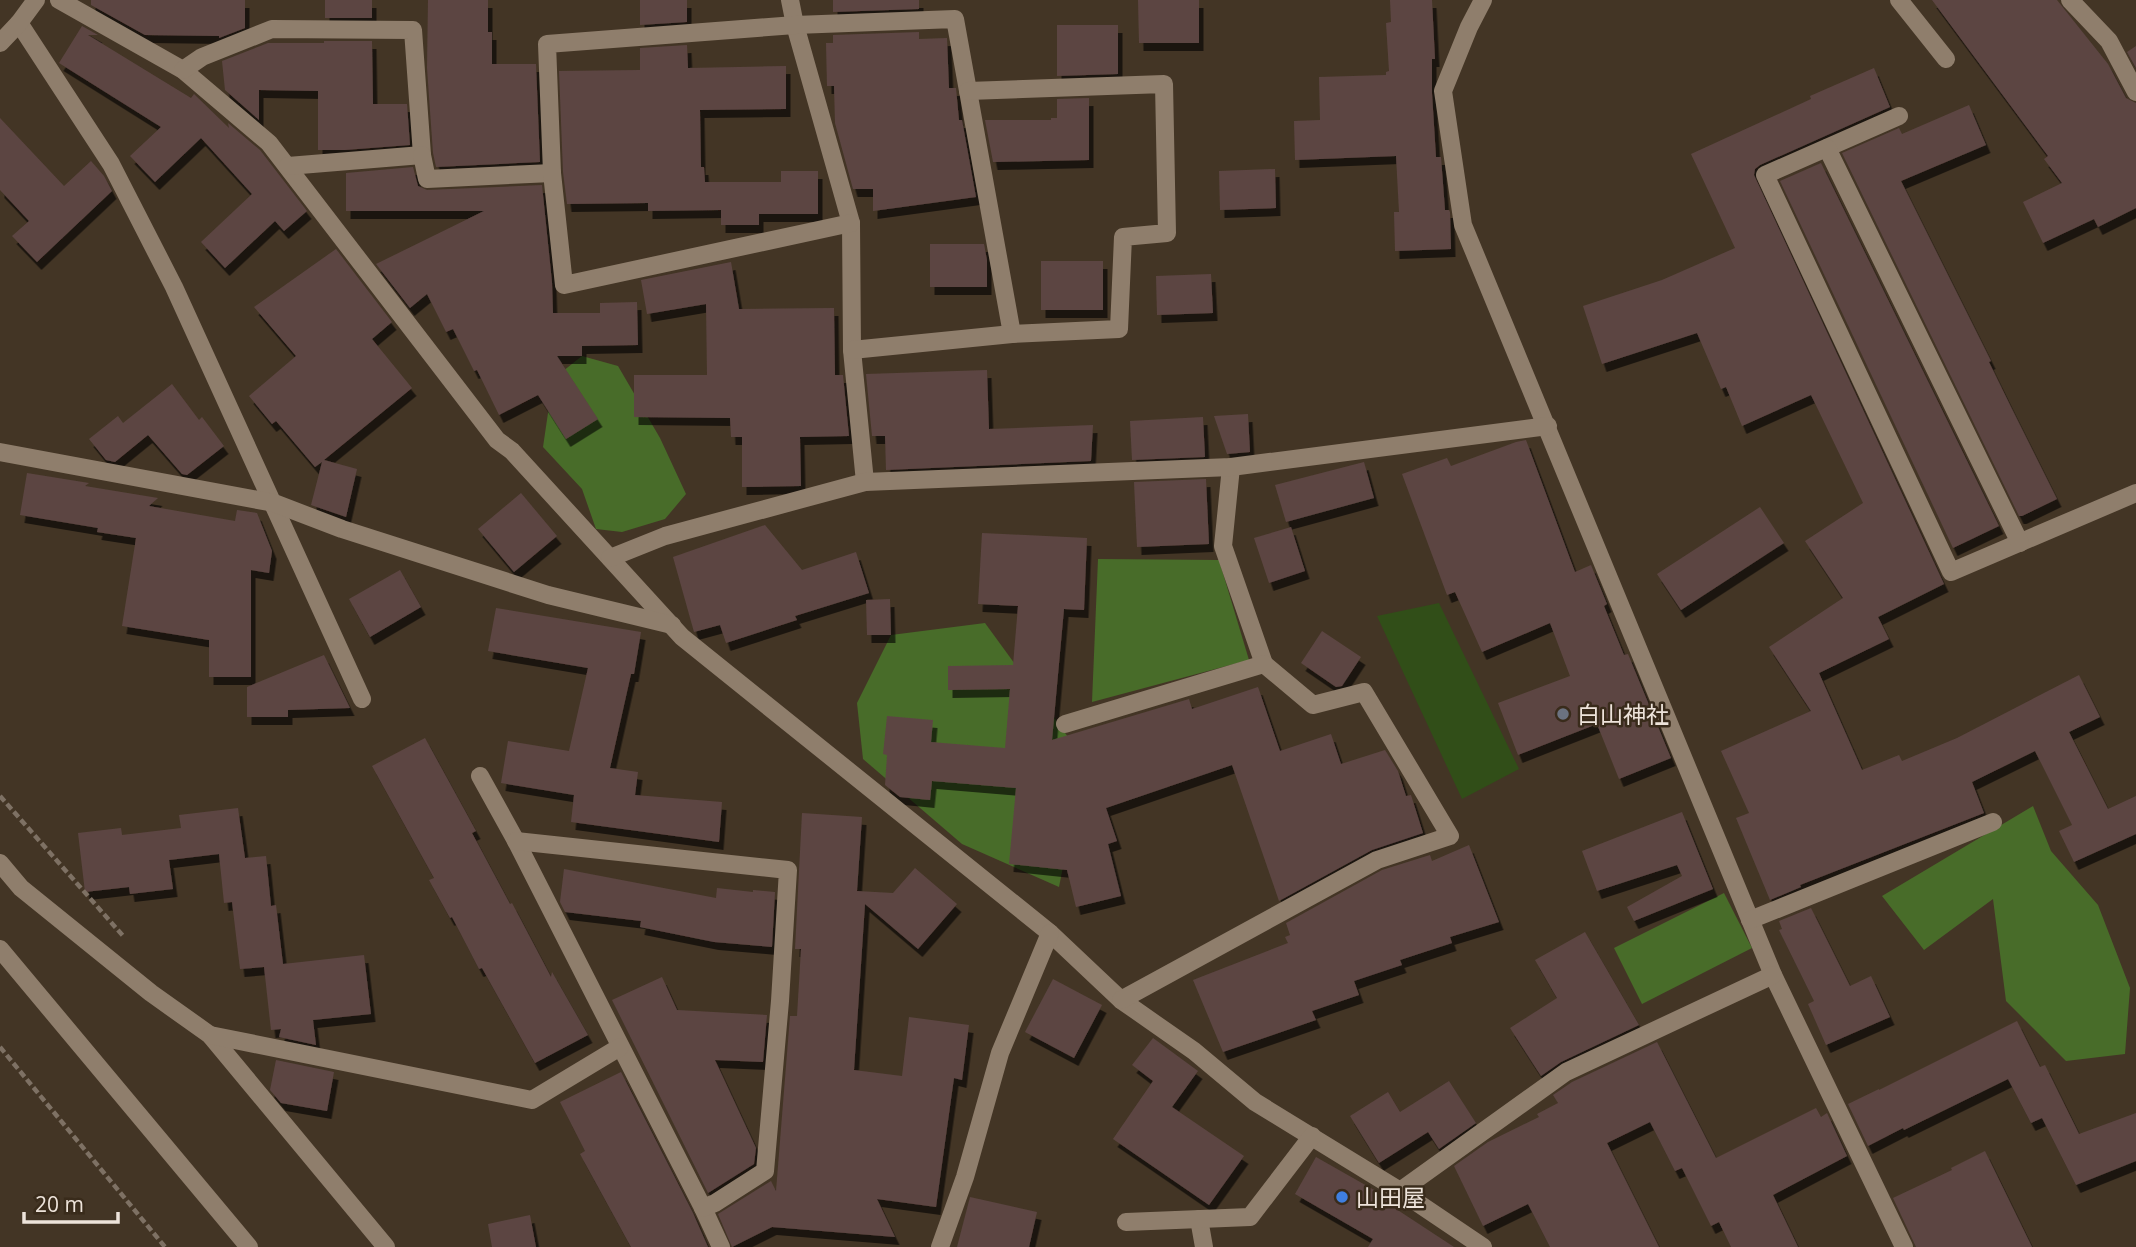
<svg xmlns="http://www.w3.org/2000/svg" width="2136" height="1247" font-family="'Open Sans','Noto Sans JP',sans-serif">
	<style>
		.green { fill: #314e18 }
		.forest { fill: #486c29 }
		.building { fill: #5c4542; filter: url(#shadow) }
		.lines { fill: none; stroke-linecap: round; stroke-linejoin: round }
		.path { stroke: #7e7164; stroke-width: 4.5; stroke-dasharray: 7 3.5; stroke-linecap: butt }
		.minor { stroke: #8f7e6c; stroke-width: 18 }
		.worship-dot { fill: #6b7280; stroke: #392b1b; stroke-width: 2.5 }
		.shop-dot { fill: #3f7fe0; stroke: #392b1b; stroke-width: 2.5 }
		.labels { text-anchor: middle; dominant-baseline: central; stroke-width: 5; stroke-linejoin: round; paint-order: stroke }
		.poi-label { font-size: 23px; fill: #ede3da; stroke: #392b1b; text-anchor: start }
	</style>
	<defs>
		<filter id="shadow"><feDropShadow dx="4.5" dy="8" stdDeviation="0" flood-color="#0009"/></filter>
	</defs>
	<rect width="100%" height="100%" fill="#433525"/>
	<path class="green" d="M1439 603 1519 769 1462 799 1377 616Z"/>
	<g class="forest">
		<path d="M582 356 618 366 660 438 686 494 665 519 622 532 596 529 582 489 543 447 553 379Z"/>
		<path d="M1098 559 1219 560 1249 660 1092 702Z"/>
		<path d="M985 623 1084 759 1059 887 962 844 863 759 857 703 891 635Z"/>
		<path d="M2033 806 2051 851 2098 905 2130 988 2125 1054 2066 1061 2006 1001 1993 899 1924 950 1882 896Z"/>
		<path d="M1724 893 1752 948 1642 1004 1614 948Z"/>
	</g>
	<g class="building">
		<path d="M91 0H245V28L219 38V36L145 35 91 5Z"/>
		<rect x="325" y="0" width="47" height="18"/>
		<path d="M428 0H488V32H492V64H536L540 162 436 167 433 153 427 68Z"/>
		<path d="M640 0H687V22L640 25Z"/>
		<path d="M833 0H919V9L833 12Z"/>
		<path d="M1138 0H1199V43H1139Z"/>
		<path d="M1390 0H1432L1435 59H1432V93L1436 157H1441L1445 210H1449L1450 212 1451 249 1395 251 1394 212H1399L1396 156 1295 160 1294 121 1320 120 1319 77 1386 75V72L1389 71 1386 23 1391 22Z"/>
		<path d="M1932 0H2057L2108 64 2126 98 2136 103V208L2098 227 2094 219 2043 243 2023 202 2062 183 2044 159 2048 156Z"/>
		<path d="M1057 25H1118V74L1057 76Z"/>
		<path d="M82 26 98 35H88L191 98 194 94 229 128 228 123 260 150 307 211 284 231 275 221 225 268 201 242 252 194 201 138 155 182 130 156 161 127 59 63Z"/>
		<path d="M919 32V39L947 38 949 88H956L959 120H962L976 197 873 211V189H853L835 123 834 86H827L826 43H833V35Z"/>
		<path d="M324 41H372L373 104H407L410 145 345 150H318V91L259 90V120L225 90 222 61 268 43H324Z"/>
		<path d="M687 45 688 68 786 66V109L700 110 701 167H704L705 182H781V171H818V214H759V225H721V210L648 211V203L567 204 563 172 559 71 640 70V48Z"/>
		<path d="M2136 46V68L2127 52Z"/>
		<path d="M1874 68 1890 107 1760 165 1755 169 1754 175 1944 584 1878 617 1889 639 1819 673 1862 770 1899 755 1902 761 1957 738 2079 675 2100 717 2069 732 2108 809 2136 796V834L2074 862 2059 831 2072 825 2035 751 1972 782 1984 813 1800 885 1801 887 1770 900 1736 818 1749 813 1721 751 1811 711 1769 647 1843 598 1805 541 1863 503 1811 395 1742 426 1726 387 1721 389 1697 333 1602 364 1583 306 1662 280 1735 248 1691 154 1811 99 1810 96Z"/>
		<path d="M1089 98V160L993 162 985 120H1051V118H1057V99Z"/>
		<path d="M1969 105 1986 145 1901 181 1991 361 1989 362 2011 407 2057 499 2022 516H2019L1842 153 1899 128 1902 134Z"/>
		<path d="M0 118 64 186 91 161 104 176 112 191 37 262 12 236 29 221 0 190Z"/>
		<path d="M1821 163 1999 526 1953 548 1780 181Z"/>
		<path d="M413 167 418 186 427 190 542 185 552 282 553 313H600V303L637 302 638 345 582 346V356H557L598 419 566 439 538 395 499 415 477 370 474 371 453 329 446 332 427 294 410 308 376 264 484 211H346V173Z"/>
		<path d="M1275 169 1276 208 1220 210 1219 171Z"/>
		<path d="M930 244H984L987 260V287H930Z"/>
		<path d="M336 249 392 322 372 339 412 388 324 460 357 469 346 517 311 505 322 462 315 467 276 421 272 424 249 396 296 356 254 307Z"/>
		<rect x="1041" y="261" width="62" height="49"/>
		<path d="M731 262 739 309 834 308 835 375H843L849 436 800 437 801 486 742 487V437H731L730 418 634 417V375H707L706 304 647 314 641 280Z"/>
		<path d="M1211 274 1213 313 1157 315 1156 276Z"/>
		<path d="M987 370 989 429 1093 425 1091 461 886 470 885 436H872L866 374Z"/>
		<path d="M172 384 199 420 202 417 224 446 187 475 182 474 148 435 115 462 106 460 89 439 118 416 123 423Z"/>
		<path d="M1248 414 1250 452 1227 454 1214 416Z"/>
		<path d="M1203 417 1205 457 1132 460 1130 421Z"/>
		<path d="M1526 440 1575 572 1591 565 1607 604 1604 606 1624 655 1628 654 1671 758 1619 779 1597 724 1518 755 1498 703 1570 676 1550 623 1482 652 1455 592 1447 595 1402 474 1447 458 1451 466 1516 442Z"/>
		<path d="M1364 462 1374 498 1286 522 1275 485Z"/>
		<path d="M27 473 89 483 85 486 158 498 149 506 235 521 237 510 257 513 272 551 269 573 251 570V677H209V640L122 626 136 538 97 532 98 528 20 515Z"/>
		<path d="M1206 479 1209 544 1137 547 1134 482Z"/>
		<path d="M521 493 557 536 514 572 478 529Z"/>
		<path d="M1760 507 1784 543 1681 610 1657 574Z"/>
		<path d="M765 525 802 570 856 552 869 593 795 616 797 620 726 643 720 625 694 632 673 557Z"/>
		<path d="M1291 527 1305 571 1269 583 1254 538Z"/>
		<path d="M982 533 1087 538 1084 610 1064 609 1052 740 1189 699 1192 709 1258 687 1280 751 1331 734 1341 764 1385 750 1398 771 1406 796 1411 795 1423 833 1372 850 1279 901 1232 765 1106 808 1117 841 1108 844 1121 896 1076 907 1067 870 1009 864 1016 788 932 781 930 800 900 797 885 785 887 755 883 754 887 716 933 720 931 742 1005 748 1010 689 948 690V666L1013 665 1018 606 978 604Z"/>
		<path d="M400 570 421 607 370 637 349 599Z"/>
		<path d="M890 599 891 635H867L866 600Z"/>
		<path d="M496 608 641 632 634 674H631L610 768 638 772 635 795 722 802 719 842 571 822 574 795 501 783 508 741 569 751 588 668 488 651Z"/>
		<path d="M1322 631 1361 657 1342 686 1336 687 1301 663Z"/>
		<path d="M324 655 350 708 288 710V717H247V687Z"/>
		<path d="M425 738 476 831 472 833 510 904 512 903 551 977 552 972 588 1035 535 1063 482 968 479 969 452 917 450 918 429 880 434 878 372 766Z"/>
		<path d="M238 808 245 858 266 856 271 906 276 905 283 964 364 955 371 1014 313 1020 316 1045 279 1037 281 1029 271 1030 264 967 240 969 232 902 224 903 219 854 169 860 173 889 130 894 129 887 85 892 78 833 121 828 122 835 181 828 179 815Z"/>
		<path d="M1682 812 1713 889 1634 921 1627 907 1682 876 1677 865 1597 891 1582 851Z"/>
		<path d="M802 813 862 817 857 891 893 893 915 868 957 904 918 949 865 904 854 1070 902 1076 909 1017 969 1025 962 1080 954 1078 936 1207 877 1199 895 1237 772 1227 732 1247 718 1214 771 1181 776 1191 790 1016H797L801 949H795Z"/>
		<path d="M1469 845 1499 922 1450 937 1452 943 1400 960 1402 965 1354 981 1359 995 1312 1011 1316 1020 1223 1052 1193 980 1288 943 1285 937 1290 935 1286 923 1382 870 1430 855 1432 861Z"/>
		<path d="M564 869 716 898 717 888 753 892V890L775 892 772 947 714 942 640 927 641 921 565 912 560 902Z"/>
		<path d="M1811 908 1850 986 1871 976 1890 1017 1826 1045 1808 1004 1814 1001 1779 930 1782 929 1779 921Z"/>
		<path d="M1585 932 1639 1025 1561 1062 1541 1076 1510 1028 1557 998 1535 960Z"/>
		<path d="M662 977 677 1010 767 1015 763 1062 715 1060 756 1148 754 1164 708 1193 612 1000Z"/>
		<path d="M1053 979 1102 1005 1074 1058 1025 1032Z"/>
		<path d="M2017 1021 2040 1067 2045 1065 2079 1134 2136 1113V1161L2076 1185 2042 1118 2031 1123 2008 1079 1904 1130 1903 1128 1868 1146 1848 1104 1879 1089V1090Z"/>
		<path d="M1153 1038 1198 1071 1172 1107 1244 1156 1209 1205 1113 1139 1153 1081 1132 1065Z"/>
		<path d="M1657 1042 1716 1158 1816 1108 1821 1117 1827 1113 1847 1156 1773 1195 1798 1247H1731L1719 1222 1711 1226 1682 1168 1675 1171 1650 1122 1607 1143 1659 1247H1550L1528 1204 1483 1226 1454 1166 1488 1142 1539 1117 1537 1114 1558 1103 1553 1095 1572 1082Z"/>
		<path d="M276 1060 334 1072 327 1111 281 1103 270 1090Z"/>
		<path d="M621 1072 693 1213 708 1247H631L580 1154 585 1151 560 1102Z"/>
		<path d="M1449 1081 1476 1123 1439 1149 1428 1132 1379 1163 1350 1116 1388 1092 1400 1112Z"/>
		<path d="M1985 1151 2032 1247H1916L1893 1198 1952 1170 1951 1168Z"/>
		<path d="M1316 1157 1390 1199 1387 1203 1454 1247H1368L1373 1239 1295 1194Z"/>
		<path d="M970 1197 1037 1212 1029 1247H957Z"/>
		<path d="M530 1215 536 1247H492L488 1224Z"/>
	</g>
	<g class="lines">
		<g class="path">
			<path d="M0 796 124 937"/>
			<path d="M0 1047 165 1247"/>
		</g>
		<g class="minor">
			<path d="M59 0 183 70 269 143 497 440 512 451 682 637 1050 933 1121 1000 1194 1051 1255 1102 1400 1191 1483 1247"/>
			<path d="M790 0 795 25 851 223 852 350 865 482"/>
			<path d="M1483 0 1469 27 1443 91 1463 225 1773 975 1904 1247"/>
			<path d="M1899 0 1946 59"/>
			<path d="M2070 0 2109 41 2136 92"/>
			<path d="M19 23 111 164 174 287 362 699"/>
			<path d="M0 43 19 23 36 0"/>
			<path d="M183 70 202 57 272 29 413 30 422 155 288 166"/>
			<path d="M1899 116 1765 175 1951 572 2136 493"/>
			<path d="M1827 148 2020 543"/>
			<path d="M422 155 427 179 552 173"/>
			<path d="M851 223 564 285 552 173 547 44 795 25 955 19 1012 334"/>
			<path d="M852 350 1012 334 1119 329 1123 237 1167 233 1164 84 968 91"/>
			<path d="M0 452 274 503 342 529 548 595 672 625"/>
			<path d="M1231 467 1223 546 1264 664"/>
			<path d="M610 558 665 536 865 482 1231 467 1548 426"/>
			<path d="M1065 724 1264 664 1313 705 1364 692 1450 836 1377 860 1121 1000"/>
			<path d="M480 776 516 841 703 1208 721 1247"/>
			<path d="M516 841 788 870 780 1001 765 1171 715 1203 703 1208"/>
			<path d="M0 863 21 888 151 993 210 1035 386 1247"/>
			<path d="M1750 920 1993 822"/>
			<path d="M0 949 249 1247"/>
			<path d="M210 1035 532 1100 620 1047"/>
			<path d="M1400 1191 1566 1072 1773 975"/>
			<path d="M1199 1219 1204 1247"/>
			<path d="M1126 1222 1250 1217 1312 1136"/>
			<path d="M940 1247 965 1177 1000 1053 1050 933"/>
		</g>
	</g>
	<circle class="worship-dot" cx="1563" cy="714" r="7"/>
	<circle class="shop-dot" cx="1342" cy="1197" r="7"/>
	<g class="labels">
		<g class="poi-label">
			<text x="1577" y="714">白山神社</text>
			<text x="1356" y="1197">山田屋</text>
		</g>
	</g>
	<path d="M24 1212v10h94v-10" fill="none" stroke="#ede3da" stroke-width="3.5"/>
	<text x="35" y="1212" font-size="21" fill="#ede3da" stroke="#392b1b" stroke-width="5" paint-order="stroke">20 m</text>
</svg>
